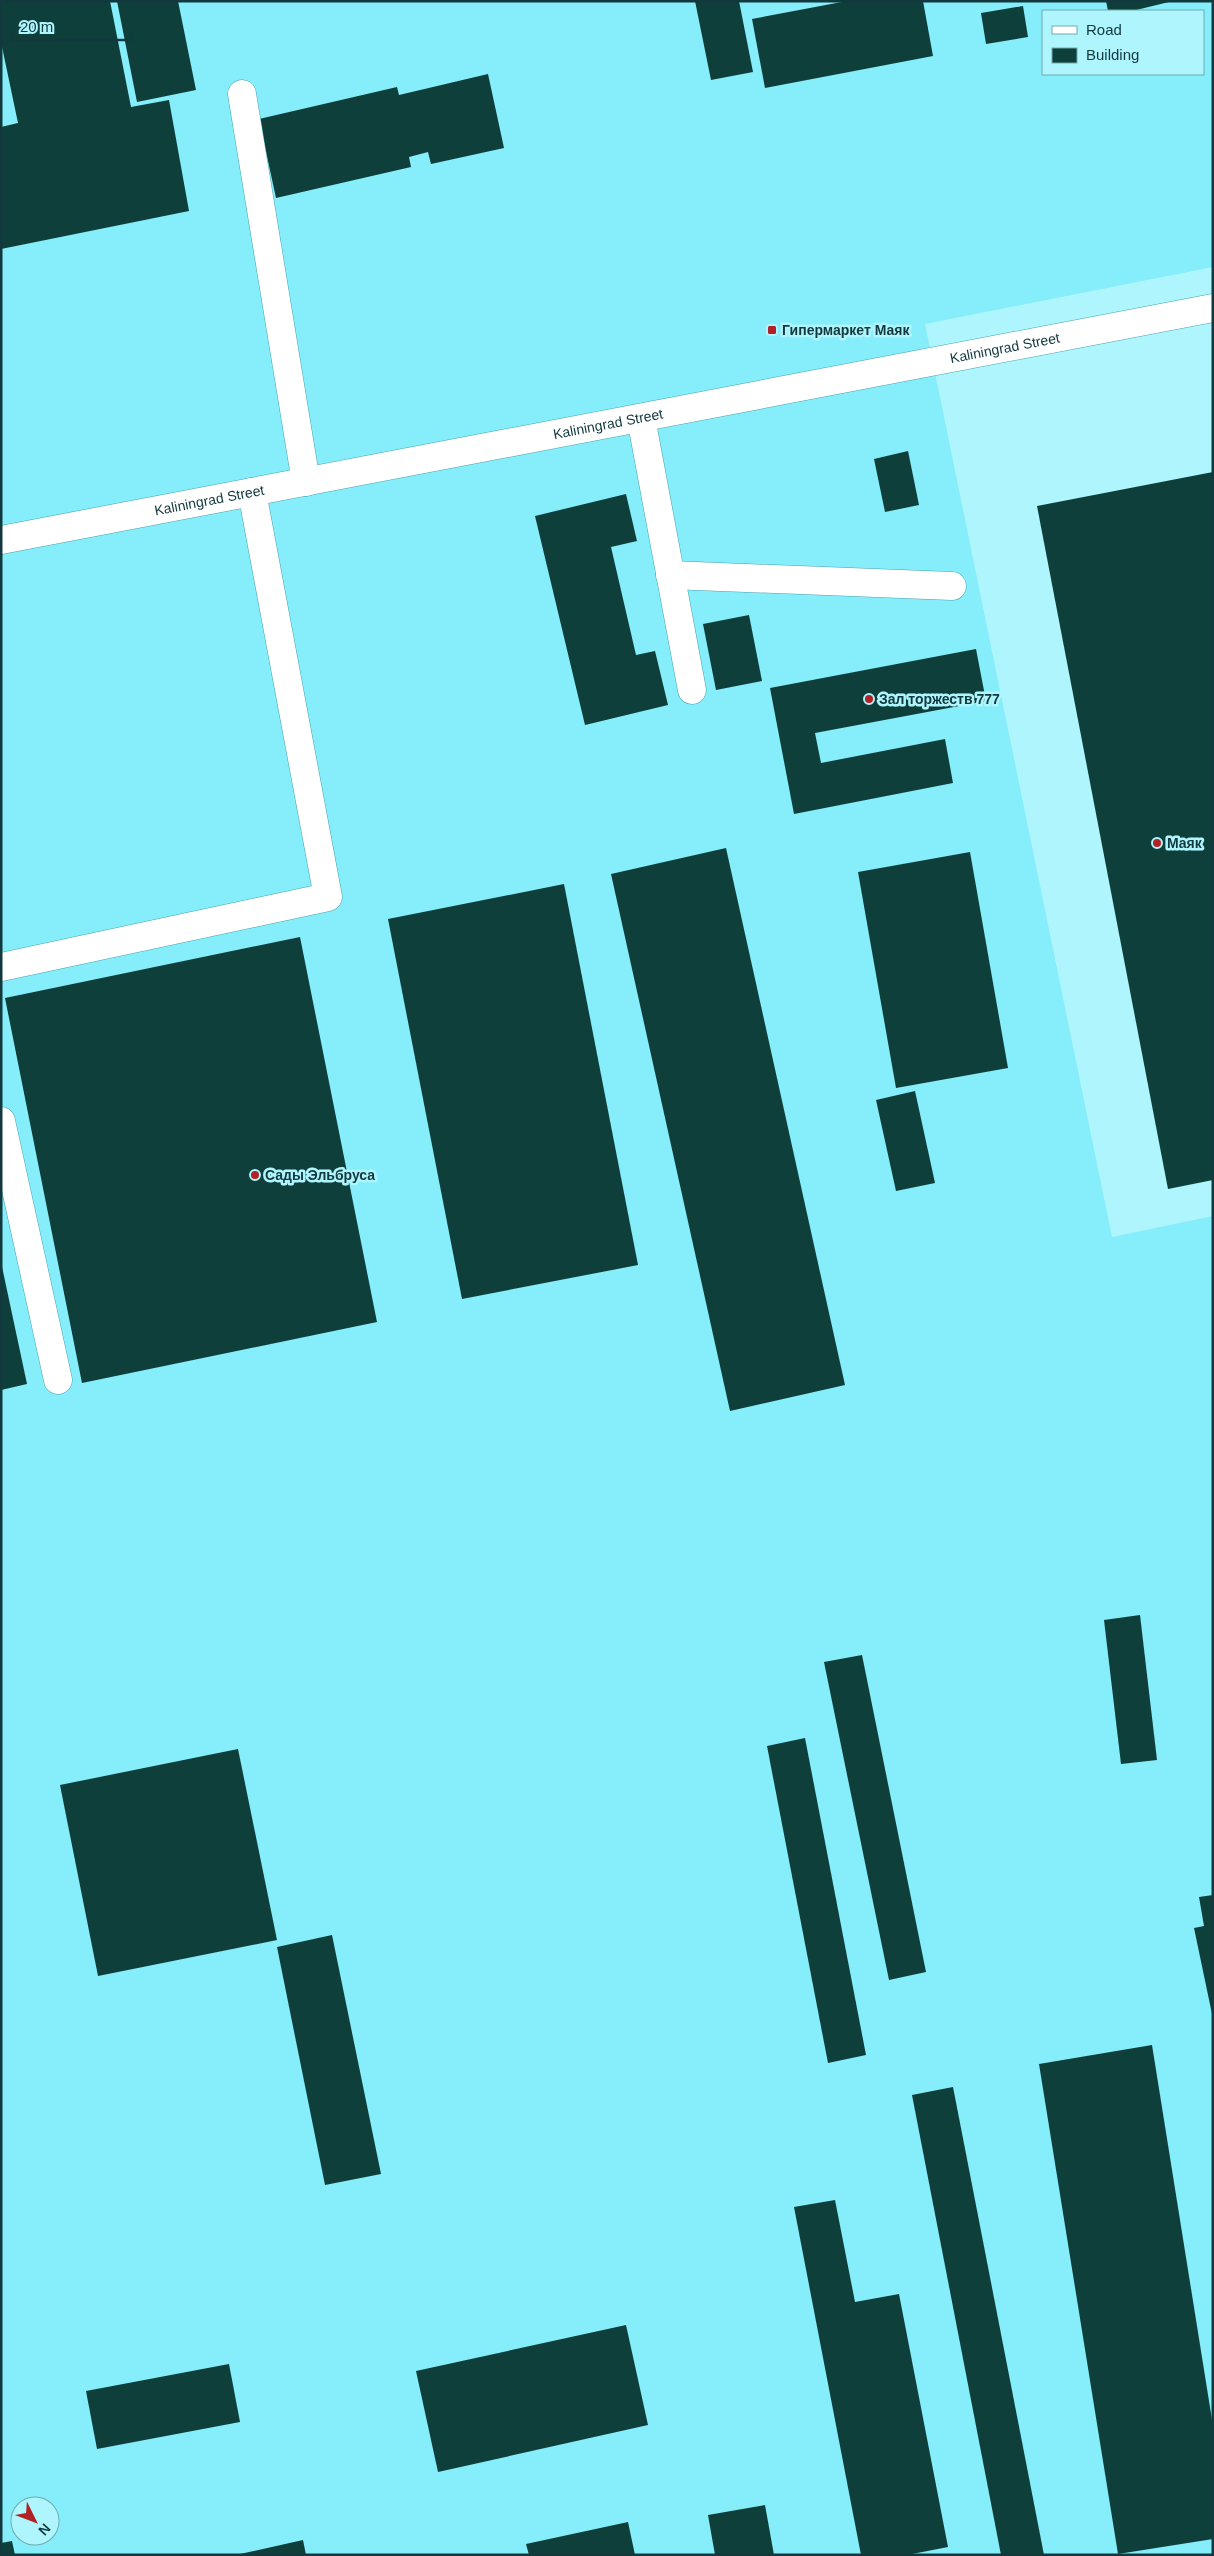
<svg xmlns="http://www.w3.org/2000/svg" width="1214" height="2556" font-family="Arial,sans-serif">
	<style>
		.built { fill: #86edfa; fill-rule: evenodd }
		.building { fill: #0e3f3a }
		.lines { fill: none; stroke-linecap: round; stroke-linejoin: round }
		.minor-casing { stroke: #47a3ae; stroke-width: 29 }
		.minor { stroke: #fff; stroke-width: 28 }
		.poi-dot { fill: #b22125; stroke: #aff5fe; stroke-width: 2 }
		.labels { text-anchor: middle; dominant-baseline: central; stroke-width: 5; stroke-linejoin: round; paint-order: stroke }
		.poi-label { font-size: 14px; font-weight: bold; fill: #12393e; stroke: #aff5fe; text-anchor: start }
		.street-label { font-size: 14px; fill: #12393e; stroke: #aff5fe }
	</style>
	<rect width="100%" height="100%" fill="#aff5fe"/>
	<path class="built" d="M1 1H1213V267L925 324 1112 1237 1213 1216V2555H1ZM1043 11H1203V74H1043ZM20 2506H50V2536H20Z"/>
	<g class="building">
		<path d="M1 1H110L131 107 169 100 189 211 1 249V127L18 123 1 42Z"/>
		<path d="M117 1H178L196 90 137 102Z"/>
		<path d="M695 1H739L753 72 711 80Z"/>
		<path d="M847 1H923L933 56 765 88 752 19Z"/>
		<path d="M1106 1H1169V2L1132 11H1108Z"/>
		<path d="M1023 6 1028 37 986 44 981 13Z"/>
		<path d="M488 74 504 148 431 164 428 152 409 157 411 167 276 198 259 119 397 87 399 95Z"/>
		<path d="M908 451 919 505 885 512 874 459Z"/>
		<path d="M1213 472V1180L1168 1189 1037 506Z"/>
		<path d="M626 494 637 541 611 547 636 655 655 651 668 705 585 725 535 516Z"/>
		<path d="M749 615 762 681 716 690 703 624Z"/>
		<path d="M976 649 986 701 815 733 821 763 945 739 953 783 794 814 770 688Z"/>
		<path d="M726 848 845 1385 730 1411 611 874Z"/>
		<path d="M970 852 1008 1068 896 1088 858 872Z"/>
		<path d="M564 884 638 1265 462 1299 388 919Z"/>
		<path d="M300 937 377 1322 82 1383 5 998Z"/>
		<path d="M915 1091 935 1183 896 1191 876 1100Z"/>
		<path d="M1 1262 27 1384 1 1390Z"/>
		<path d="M1140 1615 1157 1760 1121 1764 1104 1620Z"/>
		<path d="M862 1655 926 1972 889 1980 824 1662Z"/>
		<path d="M805 1738 866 2055 828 2063 767 1746Z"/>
		<path d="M238 1749 277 1940 98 1976 60 1785Z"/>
		<path d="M1213 1895V2014H1212L1194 1928 1204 1926 1199 1897Z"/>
		<path d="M332 1935 381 2174 325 2185 277 1947Z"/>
		<path d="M1152 2045 1213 2426V2539L1118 2554 1039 2064Z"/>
		<path d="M953 2087 1044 2555H1001L912 2095Z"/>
		<path d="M835 2200 855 2302 899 2294 948 2547 907 2555H861L794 2207Z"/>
		<path d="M626 2325 648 2425 438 2472 416 2371Z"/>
		<path d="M229 2364 240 2422 97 2449 86 2391Z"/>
		<path d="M765 2505 774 2555H715L708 2515Z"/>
		<path d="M628 2522 635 2555H529L526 2544Z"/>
		<path d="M303 2540 306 2555H240V2554Z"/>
		<path d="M12 2541 15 2555H1V2543Z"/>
	</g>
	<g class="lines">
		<g class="minor-casing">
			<g id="minor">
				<path d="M242 94 306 482"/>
				<path d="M641 418 692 690"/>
				<path id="s1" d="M1 540 1213 308"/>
				<path d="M670 575 952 586"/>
				<path d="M1 967 328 897 252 492"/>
				<path d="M1 1121 58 1380"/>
			</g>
		</g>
		<use href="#minor" class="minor"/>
	</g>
	<g class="poi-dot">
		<rect x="767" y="325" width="10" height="10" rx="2.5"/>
		<circle cx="869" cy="699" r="5"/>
		<circle cx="1157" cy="843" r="5"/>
		<circle cx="255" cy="1175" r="5"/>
	</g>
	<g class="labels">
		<g class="poi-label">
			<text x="782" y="330">Гипермаркет Маяк</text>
			<text x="879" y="699">Зал торжеств 777</text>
			<text x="1167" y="843">Маяк</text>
			<text x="265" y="1175">Сады Эльбруса</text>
		</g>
		<g class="street-label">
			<text stroke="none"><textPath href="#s1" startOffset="1022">Kaliningrad Street</textPath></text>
			<text stroke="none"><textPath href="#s1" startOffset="618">Kaliningrad Street</textPath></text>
			<text stroke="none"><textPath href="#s1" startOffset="212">Kaliningrad Street</textPath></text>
		</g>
	</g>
	<rect width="1214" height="2556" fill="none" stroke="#12393e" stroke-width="5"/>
	<rect x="1042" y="10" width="162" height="65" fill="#aff5fe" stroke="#70aab1"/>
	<rect x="1052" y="26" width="25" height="8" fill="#ffffff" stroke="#70aab1"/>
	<text x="1086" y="35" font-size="15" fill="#12393e">Road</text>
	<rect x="1052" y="48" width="25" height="15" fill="#0e3f3a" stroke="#70aab1"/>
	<text x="1086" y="60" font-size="15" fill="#12393e">Building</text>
	<g transform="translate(35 2521) rotate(132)"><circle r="24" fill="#aff5fe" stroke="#70aab1"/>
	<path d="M0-4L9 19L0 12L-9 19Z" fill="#b22125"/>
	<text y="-8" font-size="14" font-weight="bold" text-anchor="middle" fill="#12393e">N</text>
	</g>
	<path d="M12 32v8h119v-8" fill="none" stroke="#12393e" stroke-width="2.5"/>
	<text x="20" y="32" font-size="15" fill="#12393e" stroke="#aff5fe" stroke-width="4" paint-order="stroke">20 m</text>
</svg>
